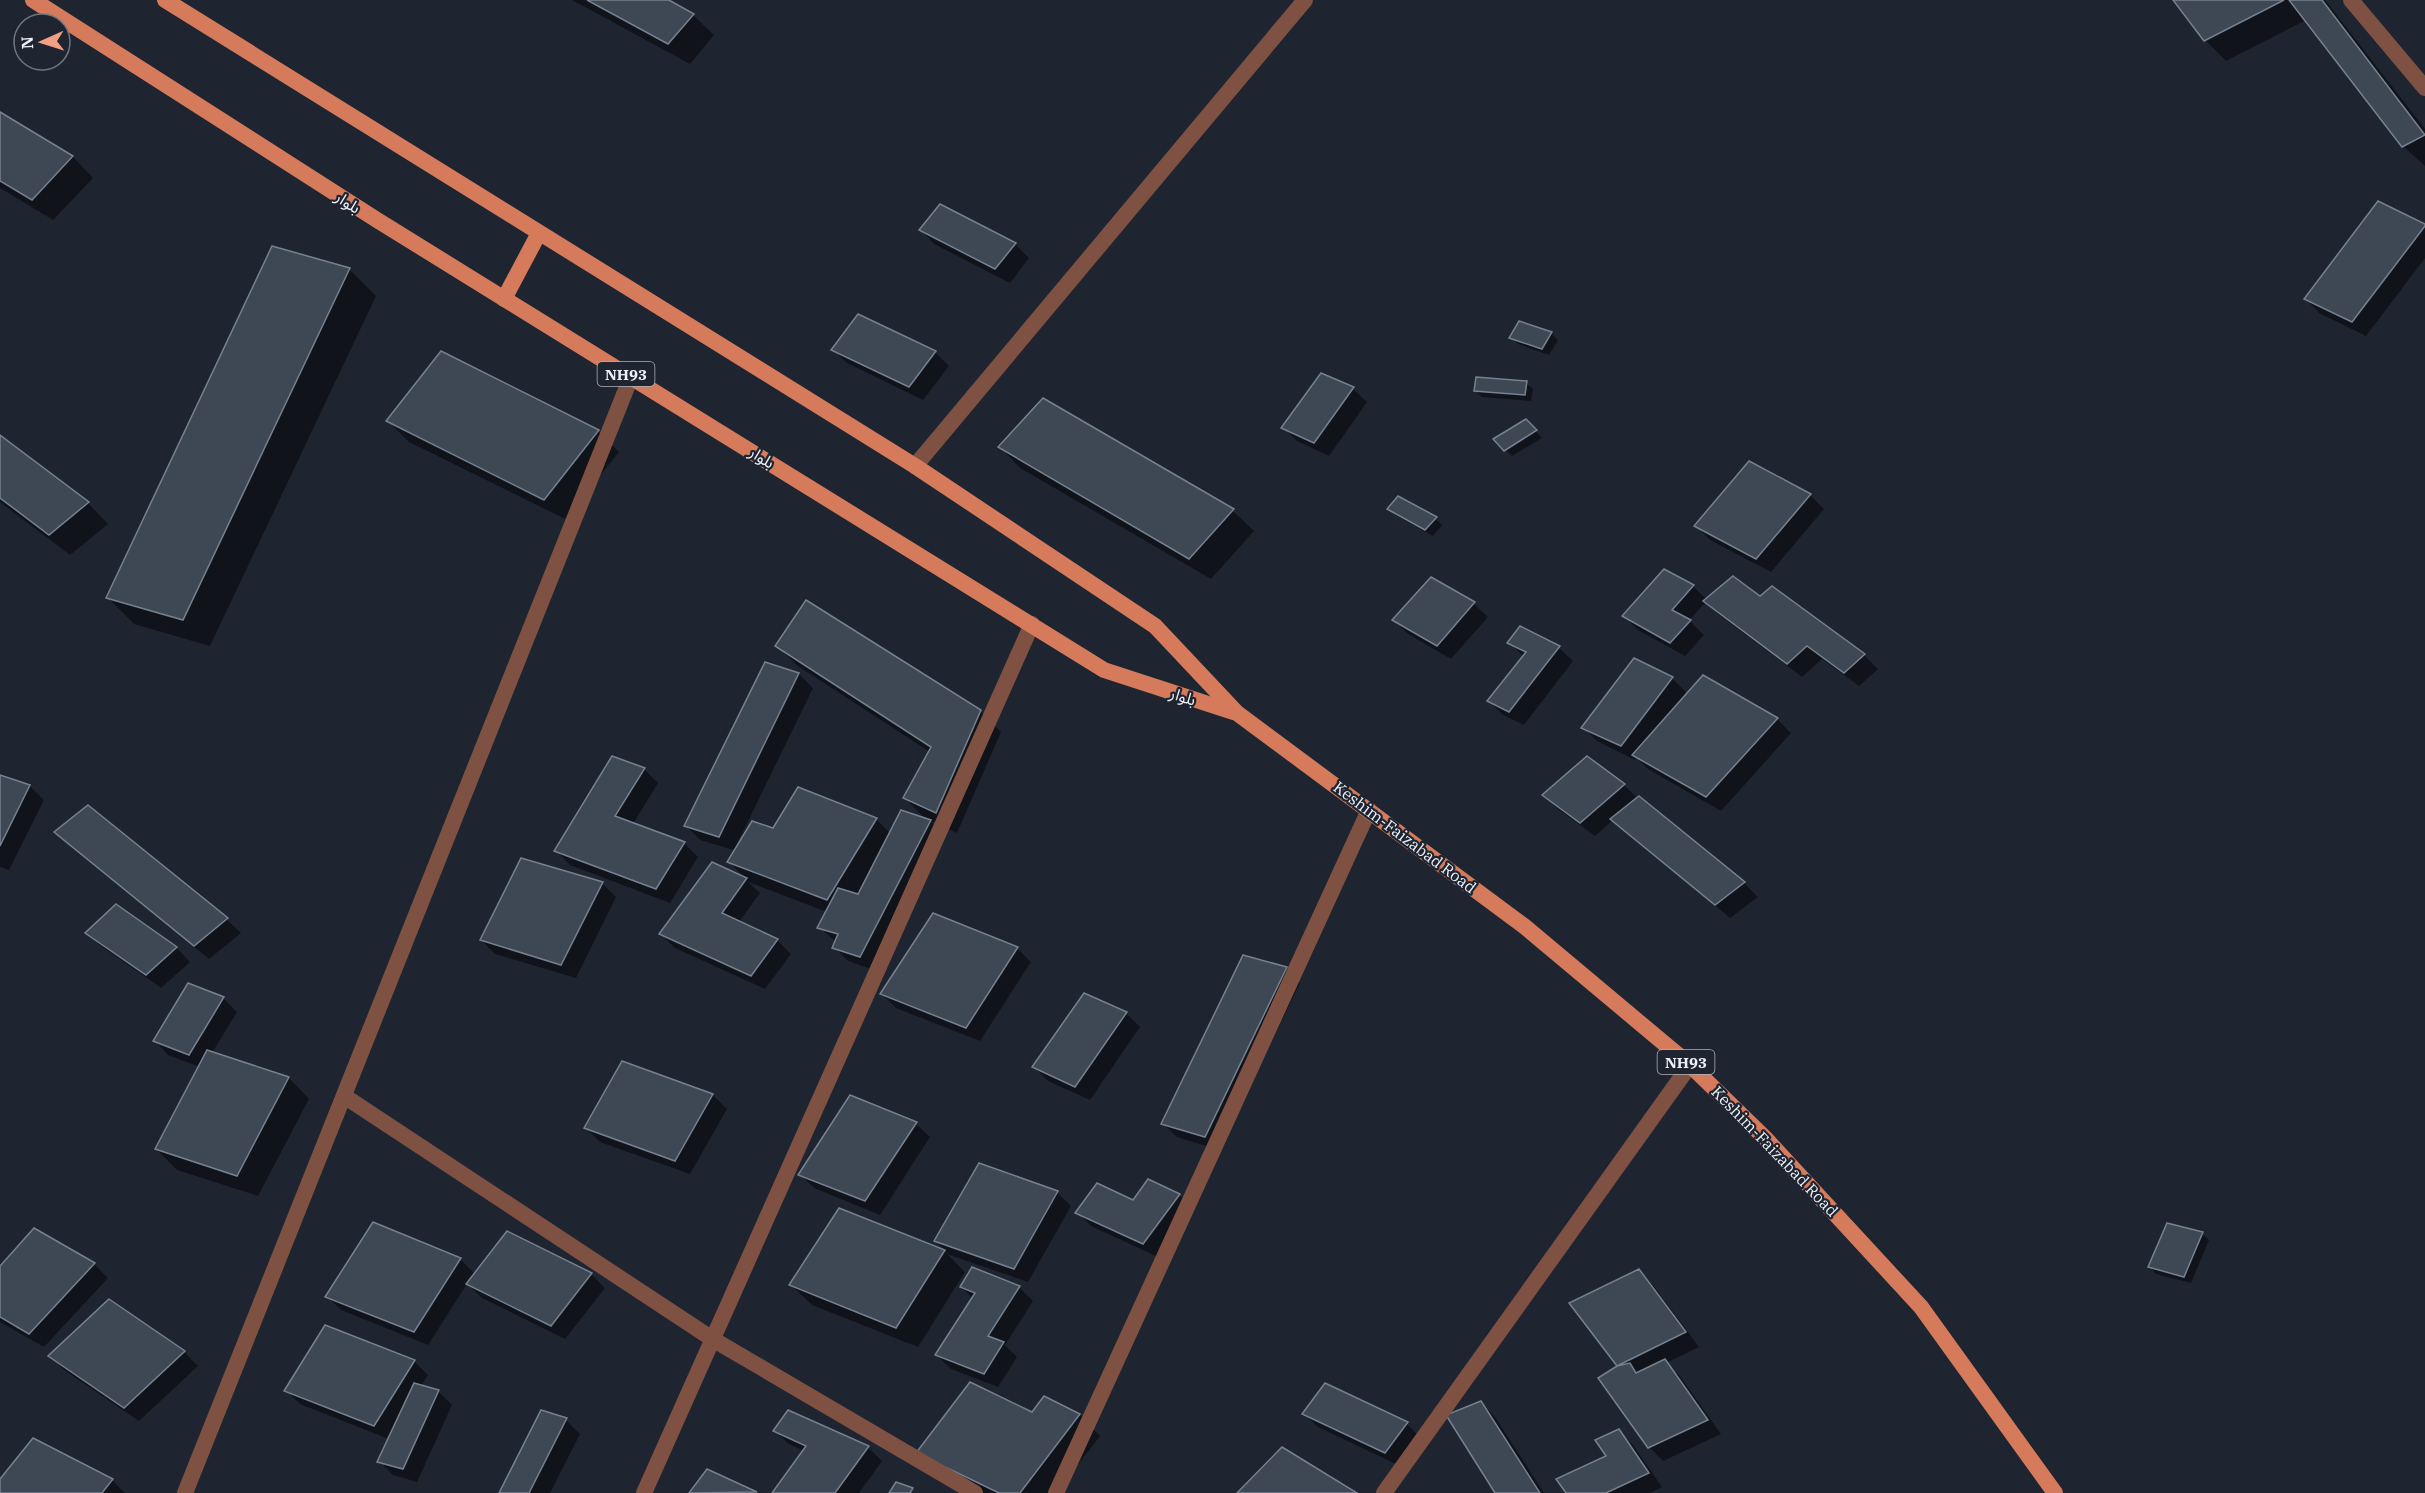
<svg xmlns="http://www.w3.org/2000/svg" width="2425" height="1493" font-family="'IBM Plex Serif','Noto Sans Arabic',serif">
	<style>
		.shadow { fill: #0007 }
		.building { fill: #3e4754; stroke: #77818f; stroke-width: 1.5 }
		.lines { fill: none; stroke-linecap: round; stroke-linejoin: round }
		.minor { stroke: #7e5142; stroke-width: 16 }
		.primary { stroke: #d67a5c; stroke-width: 16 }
		.labels { text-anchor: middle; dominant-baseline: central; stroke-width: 4.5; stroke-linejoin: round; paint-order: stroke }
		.shield { fill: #1e2531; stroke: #aeb3bc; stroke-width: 1.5 }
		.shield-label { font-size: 15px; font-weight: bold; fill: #ebf0f8 }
		.street-label { font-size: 16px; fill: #ebf0f8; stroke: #1e2531 }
	</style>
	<rect width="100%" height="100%" fill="#1e2531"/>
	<g class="shadow">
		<path d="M572 0H666L693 15 714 35 690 64Z"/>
		<path d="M2174 0H2325L2425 129V166L2403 146 2306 20 2226 61 2205 40Z"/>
		<path d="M0 113 73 157 93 178 53 220 0 188Z"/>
		<path d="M941 206 1015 244 1029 258 1010 283 934 244 921 230Z"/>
		<path d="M2425 225V258L2366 336 2319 313 2306 299Z"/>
		<path d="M349 269 376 296 210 646 134 624 107 597Z"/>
		<path d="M1520 323 1551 333 1558 340 1549 355 1518 344 1511 338Z"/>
		<path d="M833 350 935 352 949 366 923 400 847 363Z"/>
		<path d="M1321 375 1353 389 1367 402 1329 456 1297 441 1283 427Z"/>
		<path d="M1526 383 1533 389 1531 401 1482 397 1476 391Z"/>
		<path d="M1043 400 1233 511 1254 531 1211 579 1020 468 1000 447Z"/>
		<path d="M388 421 598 431 619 452 565 519 409 442Z"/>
		<path d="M1526 421 1542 438 1512 456 1495 439Z"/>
		<path d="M0 436 88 503 108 524 70 555 0 502Z"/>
		<path d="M1749 463 1810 495 1824 509 1771 572 1710 540 1696 526Z"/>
		<path d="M1399 498 1436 519 1442 525 1433 536 1395 515 1389 508Z"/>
		<path d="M1664 571 1693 586 1707 600 1760 598 1772 588 1864 655 1878 669 1859 686 1822 659 1802 677 1719 615 1706 602 1689 620 1704 635 1685 656 1638 630 1624 616Z"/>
		<path d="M1431 579 1474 604 1488 617 1451 659 1408 634 1394 620Z"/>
		<path d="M1520 628 1559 648 1573 661 1524 725 1503 715 1489 701 1524 657 1509 642Z"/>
		<path d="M777 646 980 711 1001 732 957 833 931 821 944 835 874 970 848 961 834 947 836 942 819 927 827 912 748 882 760 893 739 922 777 940 791 954 765 989 675 948 661 934 712 864 747 880 729 862 773 830 876 819 891 834 926 820 905 798 930 752 798 666Z"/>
		<path d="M765 664 799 674 813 688 734 850 700 840 686 826Z"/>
		<path d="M1672 678 1686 692 1678 703 1680 704 1777 719 1791 733 1721 811 1648 769 1637 758 1635 760 1597 741 1583 727Z"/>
		<path d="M1587 758 1624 785 1638 799 1744 883 1758 897 1730 918 1613 820 1595 836 1558 809 1544 795Z"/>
		<path d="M644 769 658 783 633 824 684 843 698 857 670 903 570 865 556 851Z"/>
		<path d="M0 777 30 786 44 800 9 870 0 867Z"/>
		<path d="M88 807 227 920 241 933 209 959 70 845 56 832Z"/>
		<path d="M602 883 616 897 576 978 495 954 481 940Z"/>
		<path d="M116 906 177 948 190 962 161 988 101 946 87 933Z"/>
		<path d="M1017 948 1031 962 980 1041 896 1008 882 994Z"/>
		<path d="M1286 969 1300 983 1219 1150 1177 1137 1163 1124Z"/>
		<path d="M1084 995 1126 1013 1140 1027 1090 1100 1048 1081 1034 1067Z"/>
		<path d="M223 998 237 1012 212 1053 289 1078 309 1099 258 1196 177 1170 156 1149 200 1067 168 1055 155 1041Z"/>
		<path d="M623 1063 713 1095 727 1109 690 1174 600 1142 586 1128Z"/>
		<path d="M851 1097 916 1124 930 1137 880 1215 814 1188 800 1174Z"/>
		<path d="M1057 1192 1071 1206 1028 1282 947 1254 965 1272 918 1347 812 1305 791 1285 839 1210 948 1253 936 1241Z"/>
		<path d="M1179 1195 1193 1209 1158 1257 1091 1226 1077 1212Z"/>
		<path d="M374 1224 460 1259 475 1274H591L605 1288 565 1339 482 1298 467 1284 428 1345 341 1310 327 1296Z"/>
		<path d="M35 1230 94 1264 108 1278 44 1347 0 1322V1268Z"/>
		<path d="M2202 1234 2209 1240 2191 1283 2156 1274 2150 1267Z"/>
		<path d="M1639 1271 1653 1285 1699 1347 1666 1363 1679 1375 1721 1434 1663 1461 1649 1447 1619 1367 1572 1304Z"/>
		<path d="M962 1287H1019L1033 1301 1005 1345 1017 1357 998 1387 951 1369 937 1355 973 1299Z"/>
		<path d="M109 1301 184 1352 198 1366 139 1421 64 1370 50 1356Z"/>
		<path d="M326 1326 414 1361 428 1375 421 1386 438 1391 452 1405 417 1482 393 1475 379 1461 389 1439 300 1404 286 1390Z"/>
		<path d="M1325 1385 1407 1424 1421 1438 1400 1466 1318 1427 1304 1414Z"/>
		<path d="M1044 1398 1080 1415 1100 1436 1056 1493H979L939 1474 1032 1414Z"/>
		<path d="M1481 1402 1495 1417 1544 1493H1497Z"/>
		<path d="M789 1412 868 1447 882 1461 859 1493H773L804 1451 789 1444 775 1431Z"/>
		<path d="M566 1420 580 1434 550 1493H500Z"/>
		<path d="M1619 1431 1633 1445 1662 1487 1650 1493H1568L1608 1456Z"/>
		<path d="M33 1440 112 1480 125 1493H0V1482Z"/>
		<path d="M708 1471 755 1493H691Z"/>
	</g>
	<g class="building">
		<path d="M587 0H669L694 14 668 44Z"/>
		<path d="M2173 0H2284L2204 41Z"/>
		<path d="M2289 0H2322L2425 135 2402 147Z"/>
		<path d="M0 112 73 156 32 200 0 181Z"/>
		<path d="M2378 201 2425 224V226L2352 322 2304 299Z"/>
		<path d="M940 204 1016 243 995 269 919 230Z"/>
		<path d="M272 246 350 268 183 620 106 598Z"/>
		<path d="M858 314 936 351 909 387 831 350Z"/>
		<path d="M1519 321 1552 332 1542 349 1509 338Z"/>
		<path d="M441 351 599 430 544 500 386 421Z"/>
		<path d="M1321 373 1354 387 1314 443 1281 428Z"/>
		<path d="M1476 377 1527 381 1525 395 1474 391Z"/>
		<path d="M1043 398 1234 509 1189 559 998 447Z"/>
		<path d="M1526 419 1537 430 1504 451 1493 439Z"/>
		<path d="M0 435 89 502 49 535 0 498Z"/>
		<path d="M1749 461 1811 494 1756 559 1694 526Z"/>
		<path d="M1398 496 1437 517 1425 530 1387 509Z"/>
		<path d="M1664 569 1694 585 1672 610 1691 620 1670 643 1622 616Z"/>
		<path d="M1733 576 1760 596 1772 586 1865 654 1844 673 1807 646 1787 664 1703 601Z"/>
		<path d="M1431 577 1475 602 1437 646 1392 620Z"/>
		<path d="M806 600 981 710 936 813 903 798 931 747 775 646Z"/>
		<path d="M1520 626 1560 646 1509 712 1487 701 1526 652 1507 643Z"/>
		<path d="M1634 658 1673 677 1621 746 1581 728Z"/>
		<path d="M765 662 799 673 719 837 684 826Z"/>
		<path d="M1703 675 1778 718 1706 797 1632 755Z"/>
		<path d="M612 756 645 768 615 816 685 842 656 889 554 851Z"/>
		<path d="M1587 756 1625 784 1580 823 1542 795Z"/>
		<path d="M0 775 30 785 0 846Z"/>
		<path d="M798 787 877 818 827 900 727 862 752 821 773 828Z"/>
		<path d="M1639 796 1745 882 1715 905 1610 819Z"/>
		<path d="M88 805 228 918 194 946 54 832Z"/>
		<path d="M901 810 931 820 860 957 832 948 838 934 817 928 838 888 858 894Z"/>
		<path d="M521 858 603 882 561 965 480 940Z"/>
		<path d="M712 862 747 878 722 913 778 939 751 976 659 934Z"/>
		<path d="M116 904 177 947 146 975 85 933Z"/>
		<path d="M933 913 1018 947 966 1028 880 994Z"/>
		<path d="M1243 955 1287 967 1205 1137 1161 1124Z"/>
		<path d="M188 983 224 997 189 1055 153 1041Z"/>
		<path d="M1084 993 1127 1012 1075 1087 1032 1067Z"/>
		<path d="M207 1050 289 1077 237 1176 155 1149Z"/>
		<path d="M622 1061 713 1094 675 1161 584 1128Z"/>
		<path d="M850 1095 917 1122 865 1201 798 1175Z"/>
		<path d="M979 1163 1058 1191 1014 1269 934 1241Z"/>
		<path d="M1148 1179 1180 1194 1143 1244 1075 1213 1097 1183 1133 1200Z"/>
		<path d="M839 1208 945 1250 896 1328 789 1285Z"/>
		<path d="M373 1222 461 1258 414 1332 325 1297Z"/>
		<path d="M2167 1223 2203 1232 2184 1277 2148 1267Z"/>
		<path d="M34 1228 95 1263 29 1334 0 1317V1266Z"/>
		<path d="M507 1231 592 1273 551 1326 466 1284Z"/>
		<path d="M972 1267 1020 1286 988 1336 1004 1342 984 1374 935 1355 975 1293 960 1287Z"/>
		<path d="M1639 1269 1686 1332 1617 1366 1569 1303Z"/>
		<path d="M109 1299 185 1351 124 1408 48 1356Z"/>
		<path d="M325 1325 415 1360 374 1426 284 1391Z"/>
		<path d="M1665 1359 1708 1420 1648 1448 1598 1378 1617 1366 1630 1363 1636 1373Z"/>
		<path d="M970 1382 1032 1412 1044 1396 1080 1414 1020 1493H999L916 1453Z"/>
		<path d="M414 1383 439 1390 403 1469 377 1462Z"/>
		<path d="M1325 1383 1408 1422 1385 1453 1302 1414Z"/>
		<path d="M1481 1401 1540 1493H1495L1446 1415Z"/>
		<path d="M541 1410 567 1418 529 1493H499Z"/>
		<path d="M788 1410 869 1446 835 1493H772L806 1446 773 1431Z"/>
		<path d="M1619 1429 1649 1473 1606 1493H1566L1556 1479 1606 1456 1595 1440Z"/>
		<path d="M33 1438 113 1479 102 1493H0V1479Z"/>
		<path d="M1282 1447 1357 1493H1237Z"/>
		<path d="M707 1469 757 1492 689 1493Z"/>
		<path d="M896 1482 913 1488 910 1493H889Z"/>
	</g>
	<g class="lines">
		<g class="minor">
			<path d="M2351 0 2425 88"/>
			<path d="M915 466 1305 0"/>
			<path d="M344 1096 714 1340 975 1493"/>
			<path d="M185 1493 631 377"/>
			<path d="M644 1493 1032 624"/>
			<path d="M1056 1493 1369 810"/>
			<path d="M1384 1493 1690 1065"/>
		</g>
		<g class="primary">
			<path d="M33 0 377 220 1104 670 1233 712"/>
			<path d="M165 0 915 466 1155 626 1237 713 1524 926 1690 1065 1766 1139 1921 1307 2055 1493"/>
			<path d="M504 299 539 233"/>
		</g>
	</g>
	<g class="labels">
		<g class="shield">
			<rect x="597.5" y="362" width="57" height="24" rx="4.5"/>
			<rect x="1657.5" y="1050" width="57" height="24" rx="4.5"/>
		</g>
		<g class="shield-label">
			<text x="626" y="374">NH93</text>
			<text x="1686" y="1062">NH93</text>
		</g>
		<g class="street-label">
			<text transform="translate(348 202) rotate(33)">بلوار</text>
			<text transform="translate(762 457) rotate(32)">بلوار</text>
			<text transform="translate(1183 696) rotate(18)">بلوار</text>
			<text transform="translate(1405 837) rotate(37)">Keshim-Faizabad Road</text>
			<text transform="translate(1775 1151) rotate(46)">Keshim-Faizabad Road</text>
		</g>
	</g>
	<g transform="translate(42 42) rotate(267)"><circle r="28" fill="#1e2531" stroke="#707681" stroke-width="1.5"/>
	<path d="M0-4.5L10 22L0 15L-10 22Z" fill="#f39f84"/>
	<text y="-9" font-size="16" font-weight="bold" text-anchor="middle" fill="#ebf0f8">N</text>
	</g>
</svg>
